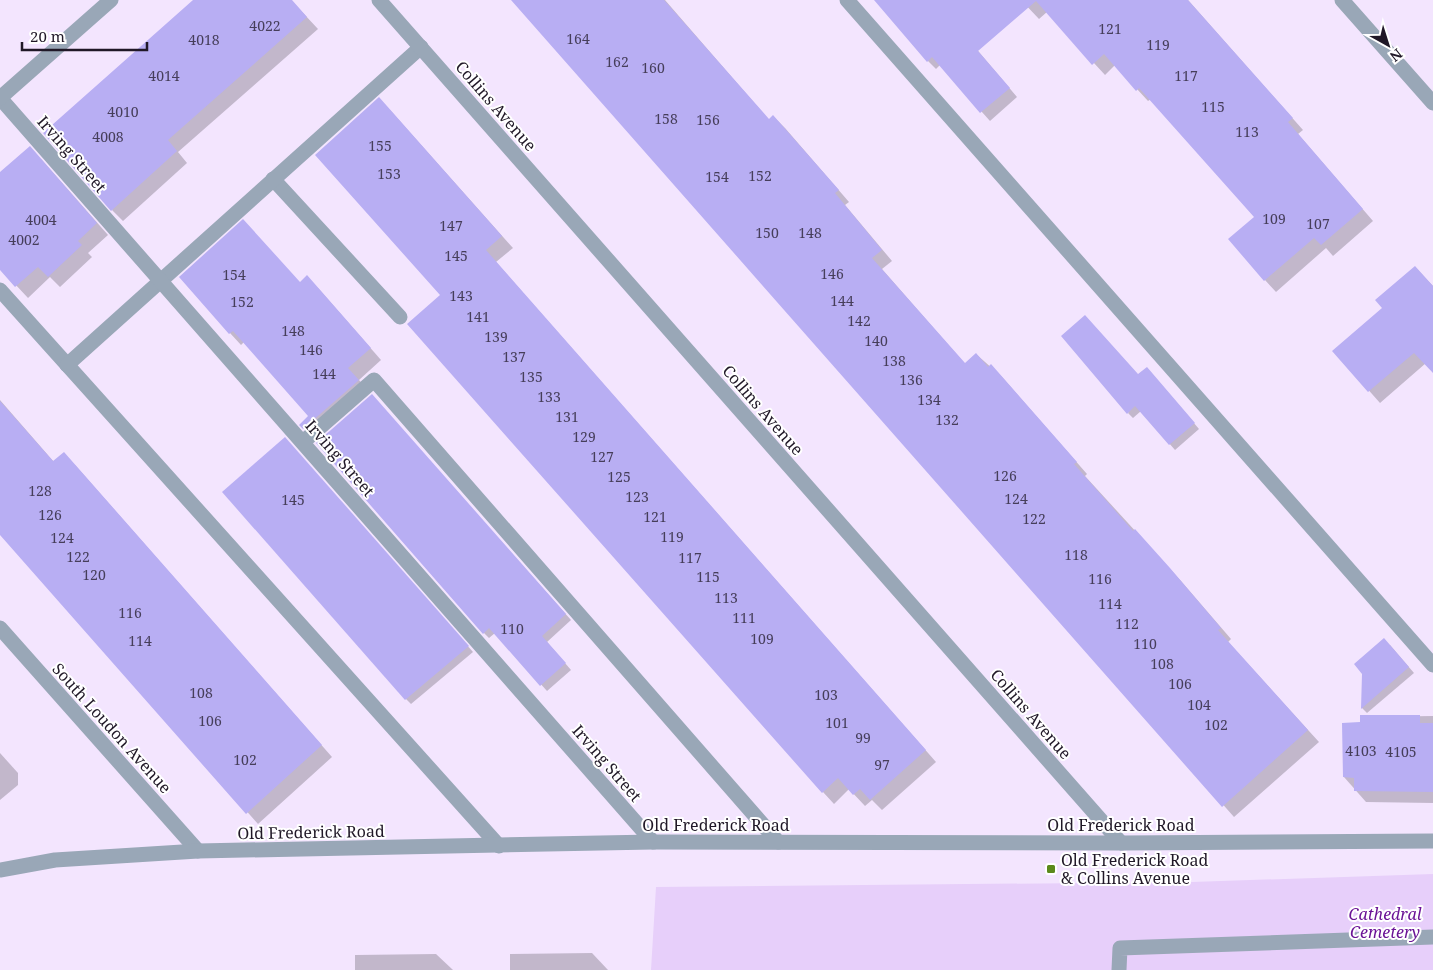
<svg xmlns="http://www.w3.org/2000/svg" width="1433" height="970" font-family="'Noto Serif',serif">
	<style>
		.green { fill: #e7cffa }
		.shadow { fill: #0003 }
		.building { fill: #b8aef3 }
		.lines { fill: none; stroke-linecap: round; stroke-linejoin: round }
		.lane { stroke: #99a7b7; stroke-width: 15 }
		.street { stroke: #99a7b7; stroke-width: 15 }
		.poi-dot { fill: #5b891b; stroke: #fff; stroke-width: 2 }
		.labels { text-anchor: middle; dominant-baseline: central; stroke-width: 4; stroke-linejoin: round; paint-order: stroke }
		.number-label { font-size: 14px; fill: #463e5a }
		.street-label { font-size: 16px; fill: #201827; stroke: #fff }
		.poi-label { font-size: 16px; fill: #201827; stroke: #fff; text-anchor: start }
		.park-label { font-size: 16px; font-style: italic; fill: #6b1396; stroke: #fff }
	</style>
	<rect width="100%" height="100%" fill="#f3e5fe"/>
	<path class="green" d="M1433 874V970H651L656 887 1192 882Z"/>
	<g class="shadow">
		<path d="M195 0H291L318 29 178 152 187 163 123 221 112 210Z"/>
		<path d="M512 0H665L769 120 773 116 785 128 849 202 845 205 892 261 882 269 965 364 976 354 1002 377 1087 474 1085 476 1181 581 1231 639 1228 642 1319 742 1234 817Z"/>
		<path d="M885 0H920L968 39 1017 97 990 121 940 65 936 69 928 61Z"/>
		<path d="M1021 0H1188L1303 130 1298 134 1373 221 1333 256 1326 248 1276 292 1265 280 1255 217 1151 99 1148 101 1115 65 1105 75 1047 12 1039 19Z"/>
		<path d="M390 110 513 248 496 262 936 762 882 810 872 800 865 806 849 789 834 804 823 792 442 295Z"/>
		<path d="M41 159 108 235 88 253 92 257 60 287 50 277 28 298 0 268V173Z"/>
		<path d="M1415 267 1433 286 1426 363 1380 403 1334 351 1384 308Z"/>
		<path d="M180 277 300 283 318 288 381 360 359 380 370 392 315 440 301 425 310 416 244 342 241 345 230 333Z"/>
		<path d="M1152 374 1199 429 1175 450 1141 411 1133 418 1128 413Z"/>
		<path d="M0 400 54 462 75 465 332 757 258 824 0 533Z"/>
		<path d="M377 402 571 620 547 642 571 670 547 691 495 633 489 638 484 633Z"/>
		<path d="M290 444 473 652 411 704 406 699Z"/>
		<path d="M1390 645 1414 673 1367 713 1362 708 1363 673Z"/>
		<path d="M1433 716V803L1366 802 1344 777 1362 717Z"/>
		<path d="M0 753 18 773V785L0 800Z"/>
		<path d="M592 953 608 970H510V954Z"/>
		<path d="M436 954 453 970H355V955Z"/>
	</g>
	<g class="building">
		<path d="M193 0H292L307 17 168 140 177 151 111 211 43 133Z"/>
		<path d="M511 0H664L769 119 773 115 839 190 835 193 882 250 872 258 965 363 976 353 988 367 991 364 1077 462 1074 464 1133 531 1135 529 1170 568 1221 628 1218 630 1308 730 1222 807Z"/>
		<path d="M874 0H1188L1293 118 1288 122 1363 209 1321 245 1314 238 1264 281 1228 239 1254 217 1139 88 1136 91 1104 54 1092 65 1036 1 978 51 1010 88 980 113 932 57 927 62Z"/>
		<path d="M379 97 502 236 486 250 926 750 870 800 860 789 853 795 838 778 822 793 407 324 440 295 315 155Z"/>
		<path d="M30 146 97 223 78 241 82 245 48 277 38 267 15 287 0 270V172Z"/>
		<path d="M243 219 300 282 307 275 371 348 348 368 359 380 303 429 299 425 308 416 233 331 229 334 179 277Z"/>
		<path d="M1415 266 1433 286V373L1414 353 1368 392 1332 351 1382 308 1375 300Z"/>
		<path d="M1085 315 1138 374 1147 367 1195 423 1169 445 1135 406 1127 414 1061 336Z"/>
		<path d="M372 394 566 614 542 636 566 663 540 686 489 628 483 634 316 443Z"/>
		<path d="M0 401 53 461 64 452 322 745 246 814 0 535Z"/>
		<path d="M285 437 469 646 405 700 222 492Z"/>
		<path d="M1384 638 1409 667 1361 709 1362 674 1354 664Z"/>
		<path d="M1360 715H1420V723H1433V792L1354 791V778L1343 777 1342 723 1360 722Z"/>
	</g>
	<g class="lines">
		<g class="lane">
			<path d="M847 0 1433 665"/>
			<path d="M273 179 400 317"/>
			<path d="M0 290 499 846"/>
			<path d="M67 365 421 47"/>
			<path d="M303 442 374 380 778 842"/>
			<path d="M1119 970 1120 948 1433 937"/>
		</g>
		<g class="street">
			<path d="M379 0 1121 843"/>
			<path d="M1342 0 1433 103"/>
			<path d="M0 98 653 842"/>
			<path d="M0 98 111 0"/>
			<path d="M0 628 198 851"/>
			<path d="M0 870 55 860 198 851 653 842 1121 843 1433 841"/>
		</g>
	</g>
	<rect class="poi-dot" x="1046" y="864" width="10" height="10" rx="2.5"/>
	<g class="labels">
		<g class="number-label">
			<text x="265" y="25">4022</text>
			<text x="1110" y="28">121</text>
			<text x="578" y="38">164</text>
			<text x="204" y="39">4018</text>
			<text x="1158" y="44">119</text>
			<text x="617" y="61">162</text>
			<text x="653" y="67">160</text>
			<text x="164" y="75">4014</text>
			<text x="1186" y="75">117</text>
			<text x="1213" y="106">115</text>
			<text x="123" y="111">4010</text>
			<text x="666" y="118">158</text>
			<text x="708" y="119">156</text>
			<text x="1247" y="131">113</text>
			<text x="108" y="136">4008</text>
			<text x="380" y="145">155</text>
			<text x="389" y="173">153</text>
			<text x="760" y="175">152</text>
			<text x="717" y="176">154</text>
			<text x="1274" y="218">109</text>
			<text x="41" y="219">4004</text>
			<text x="1318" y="223">107</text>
			<text x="451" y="225">147</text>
			<text x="767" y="232">150</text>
			<text x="810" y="232">148</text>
			<text x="24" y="239">4002</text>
			<text x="456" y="255">145</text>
			<text x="832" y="273">146</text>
			<text x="234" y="274">154</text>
			<text x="461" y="295">143</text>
			<text x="842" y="300">144</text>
			<text x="242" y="301">152</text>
			<text x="478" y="316">141</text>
			<text x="859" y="320">142</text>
			<text x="293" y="330">148</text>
			<text x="496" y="336">139</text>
			<text x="876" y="340">140</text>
			<text x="311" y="349">146</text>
			<text x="514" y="356">137</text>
			<text x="894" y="360">138</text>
			<text x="324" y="373">144</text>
			<text x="531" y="376">135</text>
			<text x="911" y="379">136</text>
			<text x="549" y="396">133</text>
			<text x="929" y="399">134</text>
			<text x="567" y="416">131</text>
			<text x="947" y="419">132</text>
			<text x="584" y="436">129</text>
			<text x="602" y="456">127</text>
			<text x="1005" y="475">126</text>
			<text x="619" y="476">125</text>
			<text x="40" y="490">128</text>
			<text x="637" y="496">123</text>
			<text x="1016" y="498">124</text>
			<text x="293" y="499">145</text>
			<text x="50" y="514">126</text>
			<text x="655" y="516">121</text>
			<text x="1034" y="518">122</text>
			<text x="672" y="536">119</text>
			<text x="62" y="537">124</text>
			<text x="1076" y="554">118</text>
			<text x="78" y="556">122</text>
			<text x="690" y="557">117</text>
			<text x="94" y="574">120</text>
			<text x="708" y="576">115</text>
			<text x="1100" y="578">116</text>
			<text x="726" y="597">113</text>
			<text x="1110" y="603">114</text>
			<text x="130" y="612">116</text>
			<text x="744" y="617">111</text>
			<text x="1127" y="623">112</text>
			<text x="512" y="628">110</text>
			<text x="762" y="638">109</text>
			<text x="140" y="640">114</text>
			<text x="1145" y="643">110</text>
			<text x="1162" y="663">108</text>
			<text x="1180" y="683">106</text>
			<text x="201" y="692">108</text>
			<text x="826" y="694">103</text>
			<text x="1199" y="704">104</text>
			<text x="210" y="720">106</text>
			<text x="837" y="722">101</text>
			<text x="1216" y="724">102</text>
			<text x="863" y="737">99</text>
			<text x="1361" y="750">4103</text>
			<text x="1401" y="751">4105</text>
			<text x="245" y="759">102</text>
			<text x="882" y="764">97</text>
		</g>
		<g class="street-label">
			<text transform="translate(496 106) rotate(49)">Collins Avenue</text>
			<text transform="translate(72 154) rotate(49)">Irving Street</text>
			<text transform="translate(763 410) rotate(49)">Collins Avenue</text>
			<text transform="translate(340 458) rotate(49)">Irving Street</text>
			<text transform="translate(1031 714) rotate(49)">Collins Avenue</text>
			<text transform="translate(112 728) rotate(48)">South Loudon Avenue</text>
			<text transform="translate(607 763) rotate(49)">Irving Street</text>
			<text x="716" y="825">Old Frederick Road</text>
			<text x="1121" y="825">Old Frederick Road</text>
			<text transform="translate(311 832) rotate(-1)">Old Frederick Road</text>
		</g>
		<g class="poi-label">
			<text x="1061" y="860">Old Frederick Road<tspan x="1061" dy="18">&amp; Collins Avenue</tspan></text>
		</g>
		<g class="park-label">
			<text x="1385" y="914">Cathedral<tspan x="1385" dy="18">Cemetery</tspan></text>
		</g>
	</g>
	<g transform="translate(1388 45) rotate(141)" stroke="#ffffff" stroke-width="4" paint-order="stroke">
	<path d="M0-4L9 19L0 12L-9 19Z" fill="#201827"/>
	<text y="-8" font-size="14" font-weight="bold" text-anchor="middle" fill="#201827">N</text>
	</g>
	<path d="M22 42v8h125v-8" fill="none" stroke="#201827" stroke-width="2.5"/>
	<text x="30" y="42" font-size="15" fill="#201827" stroke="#ffffff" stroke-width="4" paint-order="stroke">20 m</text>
</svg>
